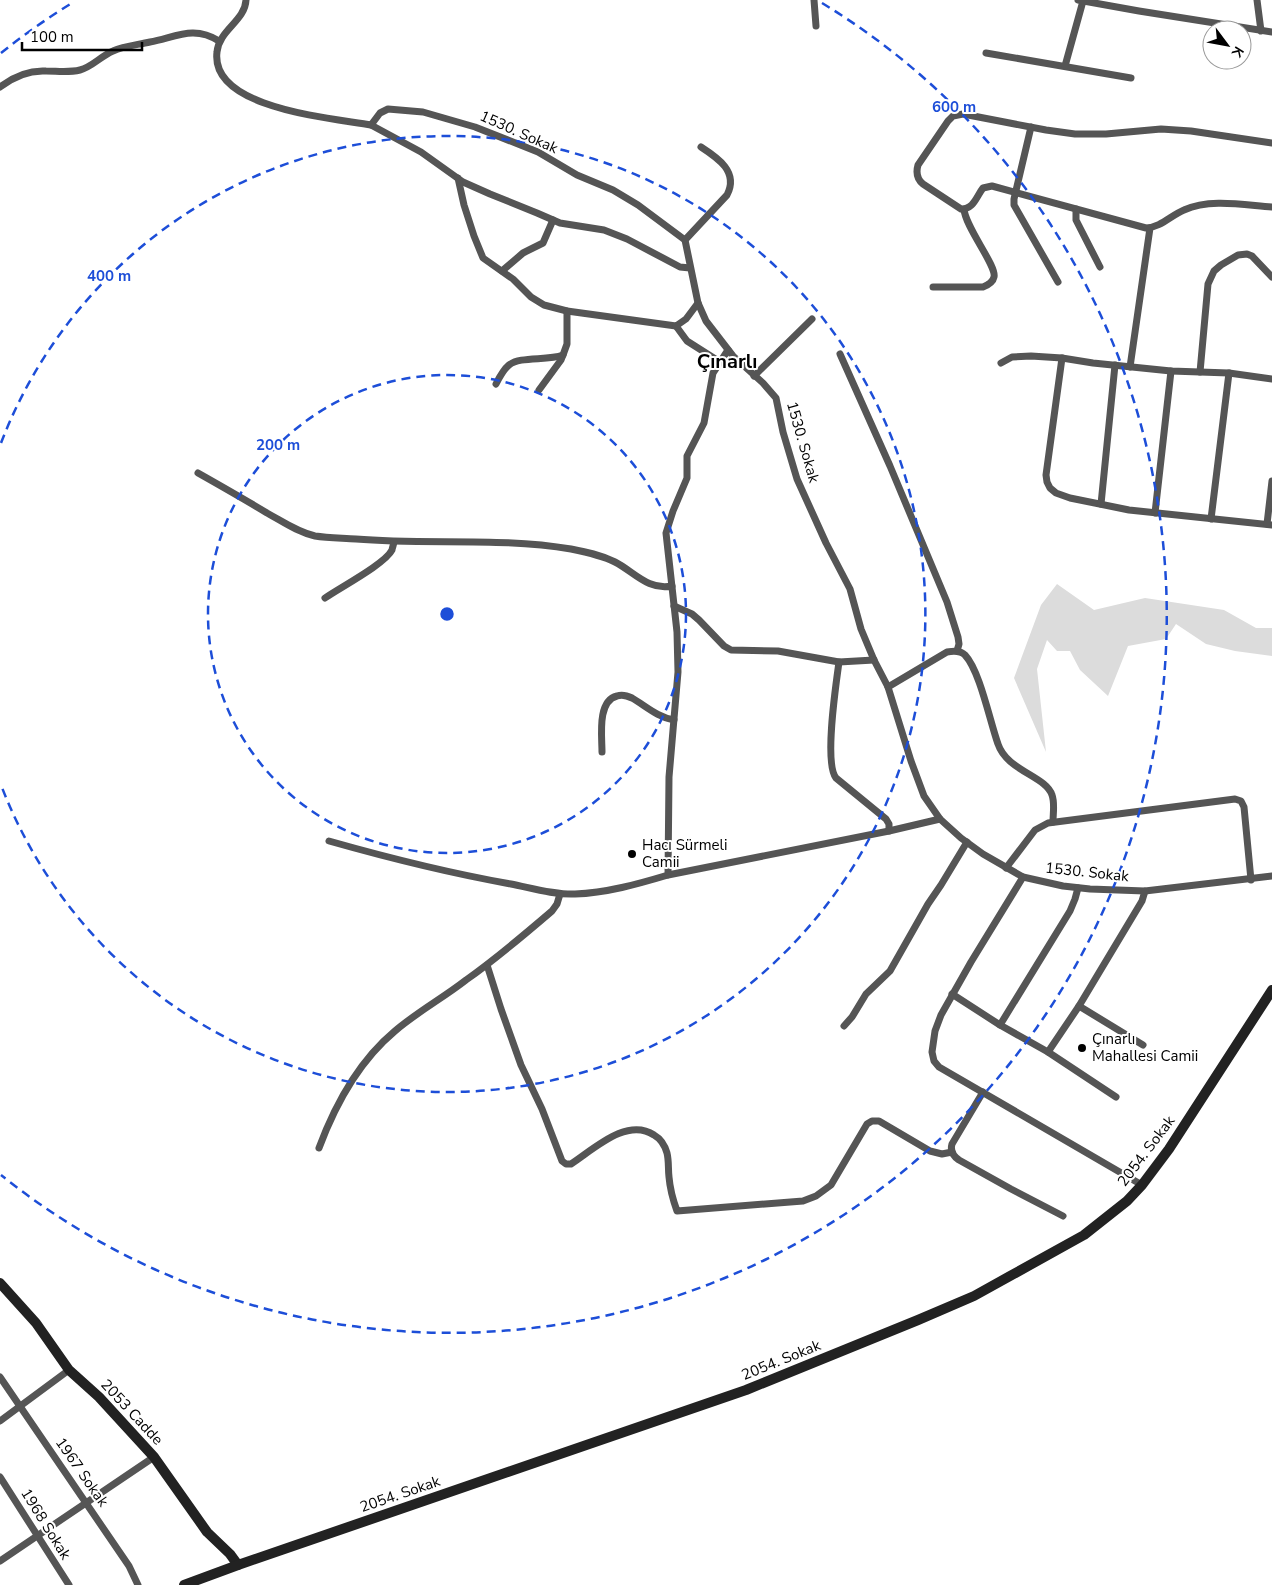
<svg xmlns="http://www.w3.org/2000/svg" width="1272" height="1585" font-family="'Nunito Sans',sans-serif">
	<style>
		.green { fill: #dcdcdc }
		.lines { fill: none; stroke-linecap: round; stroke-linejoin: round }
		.street { stroke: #555; stroke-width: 7 }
		.secondary { stroke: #222; stroke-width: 10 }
		.ring { fill: none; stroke: #1d4ed8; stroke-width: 2.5; stroke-dasharray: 9 6 }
		.poi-dot { fill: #000; stroke: #fff; stroke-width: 2 }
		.labels { text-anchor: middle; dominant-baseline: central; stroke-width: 4; stroke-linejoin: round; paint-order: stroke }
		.street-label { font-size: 15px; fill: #000; stroke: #fff }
		.poi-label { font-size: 15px; fill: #000; stroke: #fff; text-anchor: start }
		.district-label { font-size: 20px; font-weight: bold; fill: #000; stroke: #fff }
		.centre { fill: #1d4ed8; stroke: #fff; stroke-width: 2.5 }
		.ring-label { font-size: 15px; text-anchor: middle; font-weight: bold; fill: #1d4ed8; stroke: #fff; stroke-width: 4; stroke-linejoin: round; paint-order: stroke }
	</style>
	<rect width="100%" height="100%" fill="#fff"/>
	<path class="green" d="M1057 584 1094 610 1145 598 1224 610 1256 628H1272V656L1235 651 1206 644 1176 624 1166 639 1128 646 1108 696 1080 670 1070 651H1057L1047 640 1037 669 1046 752 1014 678 1041 605Z"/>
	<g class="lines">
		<g class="street">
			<path d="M246 0C245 21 219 30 217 52 210 109 333 118 371 125L380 113 388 109 423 112 475 127 538 152 577 175 613 190 638 205 685 240 698 303 706 321 733 356 763 383 776 398 783 432 797 479 826 543 850 589 861 629 874 660 888 687 911 761 924 796 940 819 961 838 983 854 1023 877 1063 886 1090 889 1145 891 1272 876"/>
			<path d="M814 0 816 26"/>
			<path d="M1078 0 1139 11 1272 32"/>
			<path d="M1257 0 1261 31"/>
			<path d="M986 53 1131 78"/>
			<path d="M1065 66 1083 1"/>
			<path d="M0 87C13 77 29 70 46 71 57 71 68 73 80 70 92 67 101 56 113 51 124 46 137 45 150 42 176 37 194 25 219 41"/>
			<path d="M371 125 421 152 463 182 490 194 537 213 560 223 604 230 627 239 680 267 690 268"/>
			<path d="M1031 127 1014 199V205L1058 282"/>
			<path d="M1272 143 1191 131 1161 129 1106 134H1075L1046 130 963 114 953 116 948 121 918 165C916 172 917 179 923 184L961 209C974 209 976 197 983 188L992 186 1146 228C1161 227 1170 216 1184 210 1210 198 1244 205 1272 207"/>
			<path d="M458 178 464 205 474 236 483 258 513 279 531 297 544 305 567 311 676 326 686 319 698 303"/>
			<path d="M1076 209V220L1100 267"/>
			<path d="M685 240 727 195C739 172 718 158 701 147"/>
			<path d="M502 271 523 253 543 243 553 220"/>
			<path d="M933 287H983C988 285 993 282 994 277 997 266 965 227 964 209"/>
			<path d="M676 326 687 341 720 362"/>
			<path d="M840 354 890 466 947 602 958 637 959 644 957 651"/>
			<path d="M1062 358 1046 475 1047 482 1050 488 1056 493 1070 498 1129 510 1272 525"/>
			<path d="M1001 363 1012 357 1031 356 1062 358 1093 363 1171 371 1229 373 1272 379"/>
			<path d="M1130 367 1150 228"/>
			<path d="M1200 372 1208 284 1214 271 1221 265 1238 255 1247 254 1252 256 1272 277"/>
			<path d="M754 376 812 319"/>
			<path d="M496 384C499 378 503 370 509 365 520 356 547 361 563 355L567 344V311"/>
			<path d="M539 390 561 360 563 355"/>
			<path d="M198 473C221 486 244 499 267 513 282 521 297 532 315 536 328 538 343 538 356 539 428 545 500 537 571 549 586 552 601 555 615 562 633 571 648 591 672 586"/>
			<path d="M1101 504 1115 365"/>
			<path d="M1155 513 1171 371"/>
			<path d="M1211 519 1229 373"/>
			<path d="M1267 524 1272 481"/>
			<path d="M325 598C339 588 385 564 392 550 392 549 394 543 394 542"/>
			<path d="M674 606 692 614 699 620 724 646 731 650 778 651 839 662 874 660"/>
			<path d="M839 662C836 684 824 763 836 778L886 819 889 824V831"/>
			<path d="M888 687 947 652C953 651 960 650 965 655 980 671 990 722 998 744 1007 771 1046 776 1052 795 1055 803 1053 813 1053 822"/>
			<path d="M602 752C602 736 597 701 617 696 622 694 628 696 632 698 646 706 657 717 674 720"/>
			<path d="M329 841C389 858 449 873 511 884 531 888 554 895 575 894 606 893 638 884 668 875L669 777 678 672 677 632 666 533 673 511 687 478V456L704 423 713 373 728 350"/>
			<path d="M1006 868 1035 830 1048 823 1235 799 1241 801 1244 807 1251 880"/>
			<path d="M668 875 889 831 940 819"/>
			<path d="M1023 877 971 962 941 1015 935 1031 932 1052 934 1061 939 1067 1142 1185"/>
			<path d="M487 965 501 1009 521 1065 542 1109 562 1161 566 1164H571C594 1149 627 1117 654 1135 661 1139 665 1146 667 1153 669 1161 668 1169 669 1177 670 1189 673 1200 677 1211L803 1201 816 1196 831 1185 867 1124 872 1121H879L930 1151 942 1154 952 1152"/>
			<path d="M952 994 1000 1025 1048 1052 1079 1006 1142 901 1145 891"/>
			<path d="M1079 1006 1143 1045"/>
			<path d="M1000 1025 1070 911 1075 899 1078 888"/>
			<path d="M844 1026 852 1017 866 994 890 971 928 904 941 885 967 842"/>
			<path d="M1048 1052 1116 1097"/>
			<path d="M983 1092 952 1144C950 1151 953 1156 959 1160L1011 1189 1063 1216"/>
			<path d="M319 1148C335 1105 359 1061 395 1031 417 1012 443 998 466 980 496 959 524 935 552 911L557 904 560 894"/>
			<path d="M0 1377 129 1566 138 1585"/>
			<path d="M0 1421 69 1370"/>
			<path d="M0 1477 69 1585"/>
			<path d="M0 1561 154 1457"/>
		</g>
		<g class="secondary">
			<path d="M0 1283 36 1323 69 1370 99 1397 154 1457 207 1532 230 1554 238 1565"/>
			<path d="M184 1585 238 1565 746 1390 918 1320 974 1296 1084 1235 1127 1201 1142 1185 1169 1149 1272 990"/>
		</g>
	</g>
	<g class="ring">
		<circle cx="447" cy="614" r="239"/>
		<path d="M1 443A478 478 0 1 1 1 785"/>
		<path d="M1 53A717 717 0 0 1 72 3M822 3A717 717 0 1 1 1 1175"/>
	</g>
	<g class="poi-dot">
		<circle cx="632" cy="854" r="5"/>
		<circle cx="1082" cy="1048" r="5"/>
	</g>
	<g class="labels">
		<g class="street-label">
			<text transform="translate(519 132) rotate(24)">1530. Sokak</text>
			<text transform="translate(803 442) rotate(74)">1530. Sokak</text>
			<text transform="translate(1087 872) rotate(6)">1530. Sokak</text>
			<text transform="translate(1146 1151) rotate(-53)">2054. Sokak</text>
			<text transform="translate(781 1360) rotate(-22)">2054. Sokak</text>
			<text transform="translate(132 1412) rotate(47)">2053 Cadde</text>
			<text transform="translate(82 1472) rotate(55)">1967 Sokak</text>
			<text transform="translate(400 1494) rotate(-19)">2054. Sokak</text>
			<text transform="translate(46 1524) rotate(58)">1968 Sokak</text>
		</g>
		<g class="poi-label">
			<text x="642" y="845">Hacı Sürmeli<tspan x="642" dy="17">Camii</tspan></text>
			<text x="1092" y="1039">Çınarlı<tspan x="1092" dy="17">Mahallesi Camii</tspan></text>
		</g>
		<g class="district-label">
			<text x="727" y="361">Çınarlı</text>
		</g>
	</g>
	<circle cx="447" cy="614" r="8" class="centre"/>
	<g class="ring-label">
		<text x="954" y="112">600 m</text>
		<text x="109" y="281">400 m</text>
		<text x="278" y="450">200 m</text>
	</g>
	<g transform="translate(1227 45) rotate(122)"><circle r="24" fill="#ffffff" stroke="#999999"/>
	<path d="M0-4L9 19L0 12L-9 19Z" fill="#000000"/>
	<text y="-8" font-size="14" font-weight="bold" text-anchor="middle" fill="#000000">K</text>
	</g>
	<path d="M22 42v8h120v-8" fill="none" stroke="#000000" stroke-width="2.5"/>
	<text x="30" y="42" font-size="15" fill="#000000" stroke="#ffffff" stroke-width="4" paint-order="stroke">100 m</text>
</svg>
